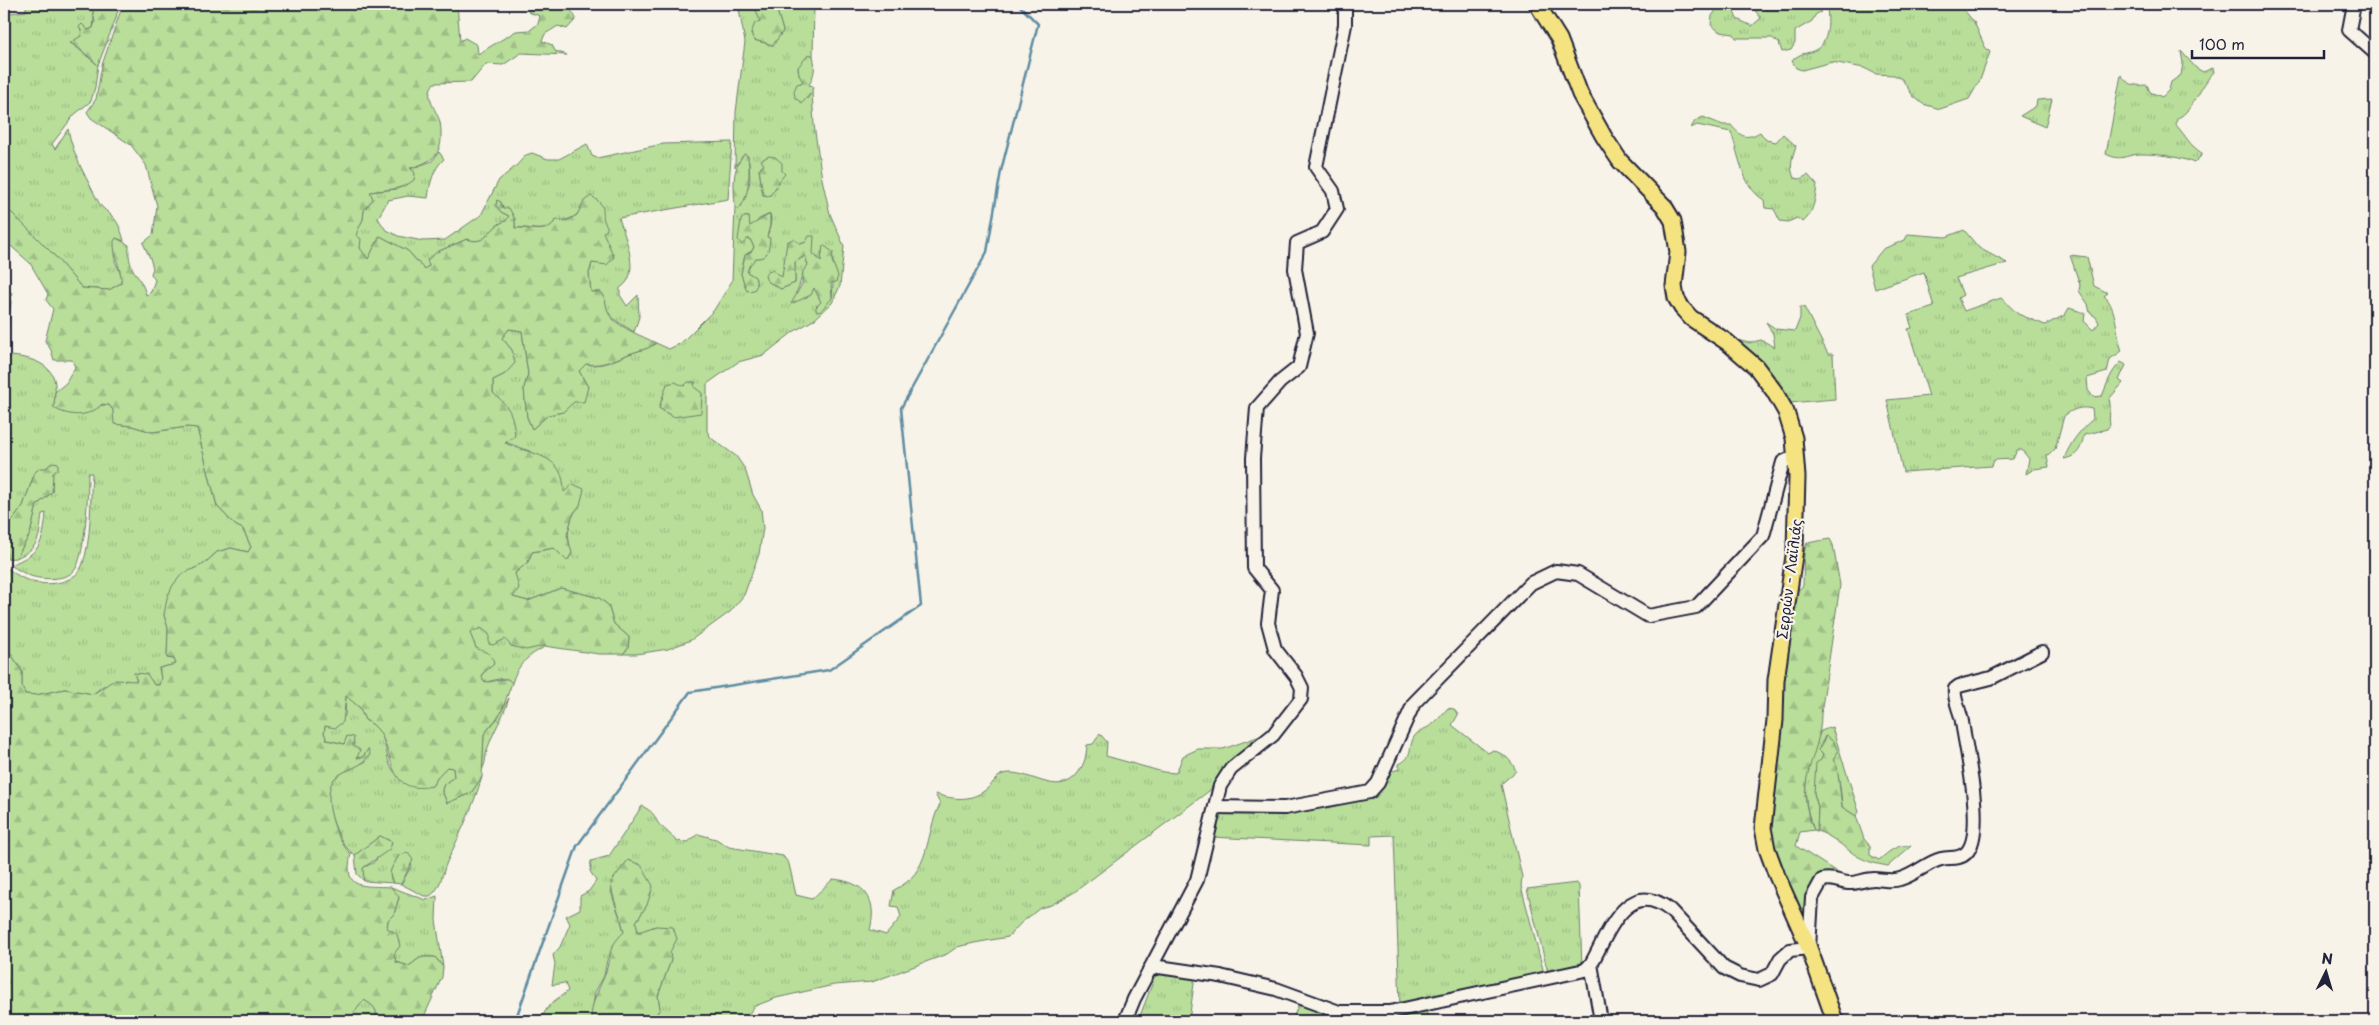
<svg xmlns="http://www.w3.org/2000/svg" width="2379" height="1025" font-family="'Playpen Sans',sans-serif">
	<style>
		.grass { fill: url(#grass-tufts); stroke: #6d806a; fill-rule: evenodd }
		.forest { fill: url(#forest-firs); stroke: #6d806a }
		.lines { fill: none; stroke-linecap: round; stroke-linejoin: round }
		.stream { stroke: #5f8ca2; stroke-width: 2.5 }
		.minor-casing { stroke: #22223b; stroke-width: 16 }
		.major-casing { stroke: #22223b; stroke-width: 19 }
		.minor { stroke: #f7f3e8; stroke-width: 12 }
		.major { stroke: #f5e382; stroke-width: 15 }
		.labels { text-anchor: middle; dominant-baseline: central; stroke-width: 4.5; stroke-linejoin: round; paint-order: stroke }
		.street-label { font-size: 14px; fill: #22223b; stroke: #f7f3e8 }
	</style>
	<defs>
		<pattern id="grass-tufts" width="24" height="20" patternUnits="userSpaceOnUse" patternTransform="scale(1.25)"><rect width="24" height="20" fill="#b8de9a"/><path d="M3 7l-1-3M5 7V3M7 7l1-3M15 17l-1-3M17 17v-4M19 17l1-3" fill="none" stroke="#9ebe86"/></pattern>
		<pattern id="forest-firs" width="22" height="20" patternUnits="userSpaceOnUse" patternTransform="scale(1.25)"><rect width="22" height="20" fill="#b8de9a"/><path d="M5 1l3.5 6h-7zM16 11l3.5 6h-7z" fill="#9ebe86"/></pattern>
	</defs>
	<rect width="100%" height="100%" fill="#f7f3e8"/>
	<filter id="ink" filterUnits="userSpaceOnUse"><feTurbulence type="fractalNoise" baseFrequency=".02" numOctaves="2"/><feDisplacementMap in="SourceGraphic" scale="10" xChannelSelector="R" yChannelSelector="G"/><feConvolveMatrix kernelMatrix="1 2 1 2 8 2 1 2 1" color-interpolation-filters="sRGB"/></filter>
	<g filter="url(#ink)">
		<g class="grass">
			<path d="M26 4H93L95 7 93 28 88 30 82 24 81 36 71 43 98 65 95 87 91 101 74 115 52 144 55 149 68 129C73 156 87 179 99 203 102 209 109 212 113 217 119 223 122 233 124 241L116 238 115 261 122 277 121 283 109 290 82 288 53 254 4 205V14L26 11Z"/>
			<path d="M738 4H758L760 21 751 33 754 40 773 45 783 31 775 4H814L813 56 809 54 799 75 804 82 801 84 807 99 812 92 814 125 822 179 830 214 844 246 840 286 832 303 815 319 793 332 764 355 738 362 707 384V431L711 438 736 456 745 469 753 495 761 509 763 528 759 554 744 595 730 612 691 640 668 649 636 654H622L628 649 629 637 614 624 608 605 599 598 561 588 528 601 513 597 515 573 528 562 532 552 554 548 567 561 572 554C566 535 567 521 580 505L564 492 532 452 505 442 493 393V380L505 374 512 350 502 338 509 329 522 331 528 374 524 388 525 400 527 417 532 429 548 415 563 412 588 387 579 371 586 364C604 368 619 357 635 352 644 349 648 349 656 343L669 349 681 343 714 310 732 281 735 207 738 210 741 207 750 182 749 162H738L735 167 736 112 745 42ZM764 165 778 181 775 190 763 195 759 169ZM770 214C775 236 753 252 747 272L755 277 747 291 741 274 745 255 752 251 754 247 750 239H747L740 230 741 221 744 217H749V226L755 225 759 219ZM796 241 801 244 806 242 812 248 813 254 822 261 821 252H832L834 269 832 298 816 307 822 302 814 287 795 294C802 284 800 274 808 265L805 256 795 262V283L781 289 767 281 777 273 782 278 786 254ZM695 382 694 387 702 394 701 406 673 417 659 408 664 393Z"/>
			<path d="M1761 4 1766 10H1788L1789 4H1812L1821 12 1816 14 1812 21 1795 31V43L1791 50 1782 52 1779 43 1772 38H1736L1734 34 1720 32 1711 25 1712 16 1717 9 1726 10 1732 7 1737 19 1752 26 1761 18 1753 8Z"/>
			<path d="M1826 4H1959L1974 22 1985 47 1990 52 1980 80 1969 99 1940 109 1923 104 1913 96 1902 79 1894 75 1876 74 1864 68 1832 62 1802 70 1796 68 1792 61C1801 51 1807 55 1817 49 1830 41 1829 17 1826 4Z"/>
			<path d="M2181 51 2196 68 2203 72 2213 68 2214 72C2199 87 2195 109 2177 119L2176 125C2187 137 2188 144 2203 154L2194 163C2179 156 2157 154 2140 154 2124 155 2122 162 2106 154L2121 75C2129 85 2133 86 2147 85L2150 92 2162 97 2169 90 2171 82 2181 75 2183 63Z"/>
			<path d="M2052 99 2045 127 2020 116 2036 106 2037 100Z"/>
			<path d="M1703 117 1723 125H1731C1741 137 1746 140 1760 132L1766 140 1776 142 1783 134 1796 146C1792 157 1789 167 1794 178L1800 179 1808 175 1817 185C1816 196 1813 215 1803 222L1797 218 1788 222 1780 221 1774 209 1765 208 1764 200C1742 187 1739 155 1731 132L1697 125 1691 128 1695 121Z"/>
			<path d="M732 142 728 199 619 218C625 238 642 275 620 288V295L627 306 638 295 639 317 634 332C624 325 610 320 606 307 604 301 606 297 601 292H591L589 273 592 263H597L614 257 602 232 581 209C575 219 567 221 556 220 545 236 531 226 515 228V219L497 200 496 206 501 212 509 216 506 221C488 226 488 247 467 239L437 252 429 266 424 269 408 251 380 236 368 260 363 255 355 235 363 219 364 210 373 199 369 192 397 189 408 184 410 169 432 161 439 152 444 159C433 169 430 183 428 198L408 196 388 200 378 218 385 229 398 236 423 241 445 240 481 215 499 180 516 166 526 155 532 153 548 159H559L587 144 592 156 597 158 663 144Z"/>
			<path d="M1964 230 1979 248 2007 263 1956 278 1963 295 1958 298 1964 311 2001 298 2018 314 2045 325 2065 315 2069 308 2085 313 2084 321 2093 330 2099 323 2096 317 2090 313 2088 304 2079 291 2080 285 2070 255 2087 257 2094 286 2108 293 2104 296C2117 306 2116 335 2122 351L2110 359 2107 372 2087 378 2088 390 2093 397 2102 396C2108 382 2110 373 2121 362L2126 365 2119 380 2123 383 2109 399C2112 408 2108 416 2110 425L2107 429 2084 435C2081 448 2079 456 2064 459 2070 443 2080 430 2093 419L2092 409C2081 406 2073 409 2064 416L2055 449 2047 457 2049 467 2034 469 2026 474 2029 459 2022 450H2017L2013 459 1994 460 1992 466 1903 472 1887 400 1929 396 1908 329 1912 328 1908 315 1934 307 1924 272 1875 289 1869 266 1883 249 1905 240 1908 234 1946 237Z"/>
			<path d="M4 287 12 293 5 356C23 356 53 361 55 384 56 392 54 401 54 408L109 405 113 410 115 424 132 426 152 432 187 427 197 428 217 506 235 525 243 529 251 547 248 552 231 548 217 552 204 564 193 569 164 615 168 628 167 658 174 659 176 664 159 668 161 678 159 685H154L134 673 137 681 103 686 93 694 65 689 36 695 25 694 22 686V671L4 643V566C11 571 19 577 27 580 44 587 74 585 82 566 92 541 90 500 92 473H88C88 494 86 549 76 568 70 580 46 580 34 577 26 575 17 569 10 565 40 553 43 545 46 513L42 514C39 538 40 548 16 558L30 534 37 505 52 492 53 462 46 468 35 472 23 506 6 530 4 538Z"/>
			<path d="M1800 307H1804L1828 354H1833L1835 399 1789 403 1773 376 1744 349 1725 337 1749 343 1761 340 1775 347 1773 334 1766 322 1776 329 1795 331 1800 318Z"/>
			<path d="M481 628C501 640 523 643 547 646 528 655 518 664 512 683 504 675 497 680 487 682L481 678 482 674 490 667 483 652 476 648 469 633Z"/>
			<path d="M346 695 360 708 365 720C394 733 380 763 398 775 407 781 422 783 432 786L440 774 447 767 453 768 454 777 444 784 442 790 447 803 471 793 482 777C473 807 460 834 447 862 442 873 441 889 430 896H424L401 884 412 865 399 855C394 866 386 871 393 883L364 881 362 868 373 863 392 842 380 836 355 855C339 847 322 801 330 784 336 773 356 766 367 761L363 757 357 758 347 736 345 744 327 740 324 733 325 726 345 716Z"/>
			<path d="M509 698C504 717 492 732 487 751 485 758 486 763 482 770L484 734 497 719Z"/>
			<path d="M1448 708 1454 709 1458 715 1452 725 1488 753 1493 750C1505 755 1511 759 1516 771L1501 784 1522 877 1521 886 1544 973 1400 1007 1394 835 1371 836V845L1211 837 1221 811 1376 790 1391 769 1393 771 1399 769V764C1413 758 1408 748 1414 737 1419 729 1428 729 1434 723 1439 719 1443 713 1448 708Z"/>
			<path d="M1832 727 1859 812 1856 816 1842 807C1842 793 1834 744 1825 736L1819 750 1823 755 1814 793 1818 807 1817 831 1814 830C1799 796 1806 763 1821 731Z"/>
			<path d="M1269 733 1223 773 1209 791 1073 893 1051 905 1040 908 1021 923 1008 937 974 943 957 947 947 954 872 982 834 985 776 998 755 1006 743 1021H651L660 1009 658 996 671 960 656 926 638 933 636 922 647 905 628 860 611 891C615 906 621 918 624 932L607 960 604 976 595 992 591 1021H539L550 1004 568 991 565 983 552 985 555 964 553 955 560 947 570 924 566 916 580 909V896L589 891 596 881 590 871 591 861 609 856 642 806C653 812 653 813 658 823 660 826 671 834 676 841L688 842 698 834 716 839 729 847 783 856 789 864 796 895 812 899 833 879C865 882 878 899 870 930L886 935 901 917 898 907 891 906 894 890C932 872 924 836 940 804L935 794C955 800 973 802 989 787 993 783 997 776 1003 774 1027 767 1058 800 1078 773 1085 763 1086 757 1087 745L1093 744 1100 734 1107 742 1106 756 1163 772 1176 773 1183 756 1198 749H1223Z"/>
			<path d="M1577 883 1579 886 1582 968 1551 973 1547 969 1527 889Z"/>
			<path d="M391 887 426 900 437 896 436 920 443 967 435 957H421L409 966 396 962 387 929 388 920 394 914 399 898Z"/>
			<path d="M1156 972 1195 976 1189 1021H1138L1153 982 1152 975Z"/>
			<path d="M1301 999 1337 1014 1338 1021H1296V1018H1293Z"/>
			<path d="M364 1000C374 1006 378 1009 376 1021H351L353 1014Z"/>
			<path d="M1426 1007 1428 1021H1391V1016Z"/>
		</g>
		<g class="forest">
			<path d="M93 4H119L116 18 98 65 79 48 70 43 81 36 82 32 79 27 82 24 88 30 93 28 95 22 92 7 95 6Z"/>
			<path d="M123 4H457L460 41 465 38 477 45 478 54 516 31 530 30 538 24 540 16 528 12 533 6C551 7 569 0 576 19L567 29 558 26 545 34 542 41 552 45 555 51 567 55 521 53 503 65 486 64 471 82 434 83C424 96 434 106 439 119 441 124 441 130 441 135 442 156 429 163 410 168L415 173 414 180C400 191 386 189 370 192L373 199 364 210 363 219 356 235 361 239 360 248 368 259 380 236 408 251 424 269 429 266 427 260 437 252 467 239C488 247 488 226 506 221L509 216 501 212 496 206 497 200 501 202 503 208H509L515 219V228C531 227 545 236 556 220L566 221 577 215 584 201 591 196C611 207 598 215 607 226V230L603 232 614 257 607 265 592 263 589 273 591 292H601C607 298 605 310 611 317 622 329 642 336 656 343 648 349 644 349 635 352 618 357 604 367 586 364L579 371 588 387 584 402H574L563 412 548 415 532 429 527 417 525 400 524 388 528 374 522 331 509 329 502 338 512 350 515 363 505 374 493 380V393C510 407 513 414 515 436L505 443C533 456 564 453 564 492L573 484 584 489 580 505 573 514 567 535 572 553 567 561 554 548 532 552 528 562 515 573 519 588 513 597 528 601 561 588 599 598 608 605 614 624 629 637 628 649 622 654H599L544 646 526 650 511 646 505 639 493 645 489 644V634L481 628 470 633 476 648C485 653 492 651 494 664L482 674 483 681C491 684 500 678 508 679L512 683 501 713 484 734 482 777 471 793 447 803 442 790 444 784 454 777 453 768 447 767 440 774 432 786C377 798 401 735 365 720L360 708 346 696 343 722 335 728 325 726 324 733 327 740 344 744 347 736 354 737 353 746 360 750 357 758 363 757 368 749 370 754C363 768 346 768 335 778 320 793 336 842 351 854 342 892 365 885 391 887L399 897 394 914 388 920 387 928 397 934 400 946 394 954 396 962 409 966 421 957H435L443 967 442 977 422 1021H376C378 1009 374 1006 364 1000L353 1014 351 1021H4V643L22 671V686L25 694 36 695 65 689 93 694 114 680 137 681 134 673 147 674 154 685H159L161 678 159 668 176 664 174 659 167 658 168 628 164 615 167 598 173 585 182 574 204 564 217 552 231 548 248 552 251 547 243 529 235 525 217 506 197 428 187 427 152 432 132 426 114 424 113 410 109 405 102 404C89 418 69 417 54 408L55 392 66 383 75 367 72 360H54L51 350 45 341 53 309 46 300 48 294 30 263 4 240V205L53 254 82 288 109 290 121 283C123 271 113 258 114 241L116 238 129 245C127 274 141 273 146 295L151 292 155 280 151 274 153 268 150 258 143 243 153 235 157 206 146 165 131 145 91 118 87 112 96 99 102 65Z"/>
			<path d="M758 4H775L783 31 773 45 754 40 751 33 755 23 760 21 756 10Z"/>
			<path d="M809 54 813 56C816 67 814 76 809 85L813 86 812 92 802 103 795 98 794 91 797 84 803 82 799 75 798 67Z"/>
			<path d="M744 154 748 156C750 173 750 197 738 210L735 207C734 186 731 171 744 154Z"/>
			<path d="M769 156 775 157 782 163V171L785 174C778 181 776 190 769 196L763 195 759 169 764 165 761 160Z"/>
			<path d="M770 214V225L767 237 770 238C769 249 768 259 756 258L749 266 747 272 755 277 757 285 754 290 747 291 741 274 745 255 752 251 754 247 750 239H747L742 245 738 240 741 220 744 217H749L750 226Z"/>
			<path d="M809 236H814L813 254 821 261 823 245 833 252 832 261 838 276 836 282 831 283 832 298 820 312 816 311V307L821 302 814 288 811 295 791 304 802 284 803 271 808 265 805 256 795 262V283L781 289 767 281 765 276 768 271 772 270 782 277 787 242 793 239 801 244 806 242Z"/>
			<path d="M675 382 684 386 688 382H695L694 387 702 393 701 413 673 417 659 408 667 384Z"/>
			<path d="M53 462 58 463V469L53 473 52 492 37 505 30 534 16 558 4 559V538L6 530 23 506 35 472 40 468H46Z"/>
			<path d="M1830 539 1833 545 1840 585 1821 714C1821 760 1791 778 1814 830L1800 832 1796 846 1849 880 1822 877 1807 934 1776 864 1767 814 1783 716 1781 693 1792 595 1803 586 1804 552 1807 543Z"/>
			<path d="M1826 736 1834 742 1838 752 1833 760 1837 766 1842 807 1856 816 1864 839 1870 846V855L1879 860C1890 851 1896 844 1911 846L1888 866C1877 864 1867 862 1857 856 1844 848 1833 836 1817 831L1818 807 1814 793 1816 763 1821 760 1823 755 1818 750Z"/>
			<path d="M380 836 392 842 390 849 363 868 364 881 357 874 355 855Z"/>
			<path d="M408 853 413 860 401 884 393 883C386 871 394 866 399 855Z"/>
			<path d="M628 860 641 865 653 886 647 905 636 922 638 932 656 926 673 927 677 939 670 952 671 960 658 996 660 1009 651 1021H591C591 1003 597 993 604 977 612 957 605 950 624 932 621 915 612 900 611 882Z"/>
		</g>
		<g class="lines">
			<path class="stream" d="M515 1021 577 846 690 692 829 670 921 606 901 408 987 252 1001 171 1038 24 1018 4"/>
			<g class="minor-casing">
				<g id="minor">
					<path d="M2354 4 2349 30 2375 53"/>
					<path d="M1216 807 1285 808 1370 792 1378 783 1414 703 1531 583 1556 571 1578 574 1648 616 1696 607 1763 536 1783 462 1787 460H1796"/>
					<path d="M1591 964 1601 1021"/>
					<path d="M1149 970 1159 967 1220 976 1276 989 1339 1012H1390L1585 970 1591 964C1608 934 1627 876 1670 910L1724 968 1740 976 1759 980 1772 974 1780 959 1790 950 1809 948 1812 898 1822 880C1833 877 1837 882 1848 883 1856 884 1865 879 1874 879 1883 879 1891 882 1900 879 1915 875 1926 863 1941 859 1950 857 1959 860 1966 853 1986 834 1966 749 1962 722 1961 712 1953 699 1955 689L1959 686 1991 678 2042 652"/>
					<path d="M1125 1021 1134 999 1197 880 1220 786 1231 769 1273 735 1301 699 1302 688 1296 676 1275 649 1268 623 1272 590 1254 568 1253 458 1257 408 1280 382 1299 367 1307 333 1295 269 1297 243 1322 232 1337 209 1333 191 1316 167 1345 25V4"/>
				</g>
			</g>
			<g class="major-casing">
				<path id="major" d="M1537 4 1559 39 1580 94 1604 137 1620 161 1664 206 1673 221 1678 252 1674 286 1676 298 1682 308 1691 318 1727 342 1756 367 1774 391 1786 412 1794 438 1797 477 1795 549 1776 680 1775 720 1763 828 1767 849 1777 876 1809 948 1835 1021"/>
			</g>
			<use href="#minor" class="minor"/>
			<use href="#major" class="major"/>
		</g>
	</g>
	<g class="labels">
		<g class="street-label">
			<text transform="translate(1789 579) rotate(-83)">Σερρών - Λαϊλιάς</text>
		</g>
	</g>
	<rect width="2379" height="1025" fill="none" stroke="#f7f3e8" stroke-width="20"/>
	<rect x="10" y="10" width="2359" height="1005" fill="none" stroke="#22223b" stroke-width="2" filter="url(#ink)"/>
	<g transform="translate(2326 972) rotate(5)" stroke="#f7f3e8" stroke-width="4" paint-order="stroke">
	<path d="M0-4L9 19L0 12L-9 19Z" fill="#22223b"/>
	<text y="-8" font-size="14" font-weight="bold" text-anchor="middle" fill="#22223b">N</text>
	</g>
	<path d="M2192 50v8h132v-8" fill="none" stroke="#22223b" stroke-width="2.5"/>
	<text x="2199" y="50" font-size="15" fill="#22223b" stroke="#f7f3e8" stroke-width="4" paint-order="stroke">100 m</text>
</svg>
